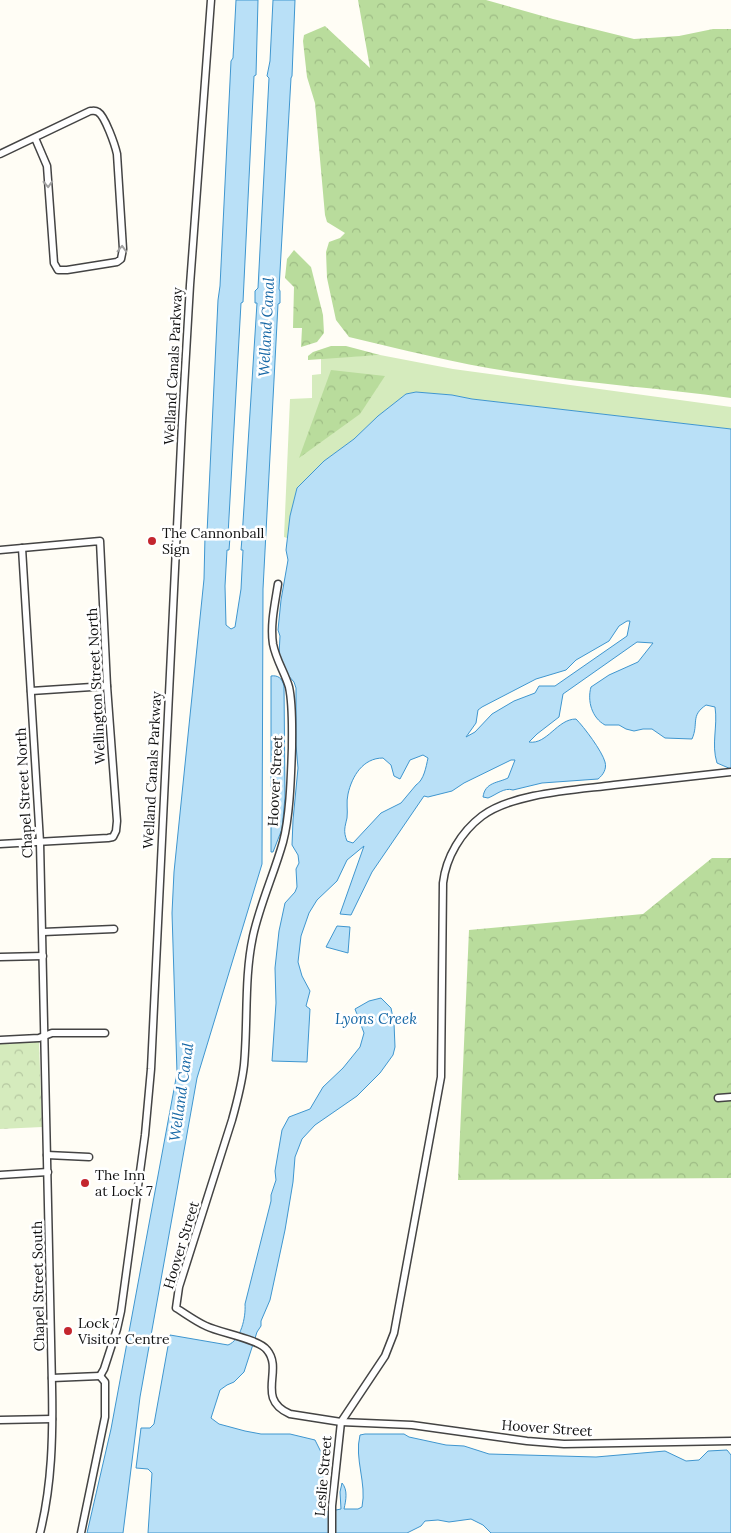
<svg xmlns="http://www.w3.org/2000/svg" width="731" height="1533" font-family="Lora,serif">
	<style>
		.grass { fill: #d5ebbd }
		.forest { fill: url(#forest-crowns) }
		.park { fill: url(#park-crowns) }
		.water { fill: #b9e0f7; stroke: #3f96cf; fill-rule: evenodd }
		.lines { fill: none; stroke-linecap: round; stroke-linejoin: round }
		.minor-casing { stroke: #444; stroke-width: 9 }
		.minor { stroke: #fff; stroke-width: 6 }
		.oneway { stroke: #a0a0a0 }
		.poi-dot { fill: #c4262e; stroke: #fff; stroke-width: 2 }
		.labels { text-anchor: middle; dominant-baseline: central; stroke-width: 5; stroke-linejoin: round; paint-order: stroke }
		.street-label { font-size: 14px; fill: #111; stroke: #fff }
		.poi-label { font-size: 14px; fill: #111; stroke: #fff; text-anchor: start }
		.water-label { font-size: 15px; font-style: italic; fill: #1768a6; stroke: #fff }
	</style>
	<defs>
		<pattern id="forest-crowns" width="20" height="18" patternUnits="userSpaceOnUse" patternTransform="scale(1.25)"><rect width="20" height="18" fill="#b9dc9c"/><path d="M2 6a3 3 0 1 1 6 0M12 15a3 3 0 1 1 6 0" fill="none" stroke="#9ebc85"/></pattern>
		<pattern id="park-crowns" width="20" height="18" patternUnits="userSpaceOnUse" patternTransform="scale(1.25)"><rect width="20" height="18" fill="#d5ebbd"/><path d="M2 6a3 3 0 1 1 6 0M12 15a3 3 0 1 1 6 0" fill="none" stroke="#b6c8a1"/></pattern>
	</defs>
	<rect width="100%" height="100%" fill="#fffdf5"/>
	<path class="grass" d="M380 355 453 369 731 407V429L472 399 452 395 416 392 406 394 378 416 354 439 324 461 297 488 290 516 287 538 284 537 290 399 312 398V375L321 374V358Z"/>
	<g class="forest">
		<path d="M358 0H486L553 19 634 39 679 36 713 29H731V398C661 388 590 384 520 373 462 365 405 350 349 337L336 320 327 278 326 252 329 242 340 238 345 233 327 222 325 215 315 103 307 77 303 41 304 35 325 26 370 68Z"/>
		<path d="M294 250 311 267 323 315 324 333 317 342 301 347 302 328H293L294 287 285 278 287 259Z"/>
		<path d="M331 346H346L380 355 308 360V356L313 352Z"/>
		<path d="M331 370 385 376 360 414 299 458Z"/>
		<path d="M712 858H731V1178L458 1180 469 930 643 914Z"/>
	</g>
	<path class="park" d="M39 1042 42 1127 0 1129V1043Z"/>
	<g class="water">
		<path d="M236 0H258L256 75 254 76 243 302 241 303 228 535 230 537 229 550H227L225 586 226 625 231 629 235 627 241 589 243 550H241L242 538 257 303H255V291L258 288 269 78 267 76 270 61 273 0H295L292 76 291 78 279 289 280 291V303L278 304 263 589 262 864 197 1078 140 1397 123 1533H87L111 1429 177 1073 172 913 174 872 204 579 205 536 207 533 218 300 220 286 231 61 233 58Z"/>
		<path d="M416 392 452 395 472 399 731 429V769L717 763C711 744 718 726 715 707L706 705C690 716 699 723 692 739L665 738 652 729H643L634 731 626 729 619 725H605C592 718 587 701 591 687L609 675 638 662 653 643 637 642 563 694 559 717 537 734 529 742C547 745 557 719 576 719 584 727 602 751 605 762 607 769 603 775 598 779L542 783 513 790C504 787 496 795 488 798L483 797C485 782 498 783 508 778L515 760H511L464 783 452 791 428 797 424 796 372 872 351 915 340 914 364 846 347 860 337 881 317 900 309 913 301 936 298 962 302 976 310 991 306 1006 310 1009 307 1062 272 1061 276 1003 275 968 279 931 285 903 295 892 297 887 296 869 299 863 298 855 292 845 293 820 298 768 296 745V688L294 682 286 673 279 655 280 636 278 630 281 600 288 560 286 550 290 516 297 488 324 461 354 439 378 416 406 394ZM627 621H630L627 636 555 686H539L535 693 514 701 492 714 475 732 466 737 476 723 478 710 482 707 536 679 566 670 576 660 609 641 619 626ZM423 755 428 758C426 767 424 780 416 785L401 803 381 813 353 843 347 841C343 831 345 827 347 818 348 810 346 802 348 794 352 776 363 758 383 758L391 765 394 776 400 779 410 760Z"/>
		<path d="M271 676C278 675 282 678 284 686L285 797 282 829 273 852H271Z"/>
		<path d="M337 926 350 927 348 953 326 947Z"/>
		<path d="M381 998 391 1008 394 1023 395 1047 393 1055 380 1073 357 1096 315 1125 302 1139 295 1157 293 1182 285 1230 270 1300 261 1321V1326L257 1332 244 1372 234 1382 227 1385 220 1390 211 1418 219 1424 245 1431 261 1434H290L315 1440 325 1460 320 1502V1507L326 1512 341 1509 340 1492 342 1483C348 1490 346 1500 344 1509H358L362 1507C367 1483 354 1459 360 1435L365 1434H404L409 1437 446 1445 464 1446 489 1454 596 1457 665 1451 686 1461 699 1460 708 1451 727 1450 731 1455V1533H491L483 1525 471 1519 449 1522 438 1520 425 1521 421 1526 407 1533H148L152 1473 148 1469 136 1468 141 1428H150L154 1424 170 1335 228 1345C241 1340 246 1317 245 1304L271 1201V1195L276 1180 275 1171 282 1130 289 1117 310 1109 323 1087 343 1068 360 1047 364 1033 355 1009 369 1001Z"/>
	</g>
	<g class="lines">
		<g class="minor-casing">
			<g id="minor">
				<path d="M0 154 90 111C93 111 95 110 98 112 105 116 115 145 117 154L123 249 121 259 117 262 67 270H58L54 263 47 166 35 138"/>
				<path d="M22 548 40 842 52 1386C53 1435 52 1485 40 1533"/>
				<path d="M0 550 100 541 107 686 117 821 116 831 113 837 108 838 0 844"/>
				<path d="M278 584C275 603 270 625 273 644 276 660 285 673 289 687 293 705 292 730 292 748 291 775 290 816 283 842 274 874 260 904 253 936 244 978 248 1022 244 1065 242 1083 237 1102 232 1120L179 1287 176 1308C186 1314 195 1321 206 1326 220 1333 259 1339 267 1350 284 1370 255 1399 290 1414L341 1422 412 1425 527 1441 564 1444 731 1441"/>
				<path d="M31 691 107 686"/>
				<path d="M43 932 114 929"/>
				<path d="M0 957 43 956"/>
				<path d="M0 1040 39 1038 52 1033H105"/>
				<path d="M718 1098 731 1097"/>
				<path d="M47 1155 89 1157"/>
				<path d="M0 1175 48 1172"/>
				<path d="M100 1376 104 1369 117 1329 121 1311 145 1135 151 1069 182 423 190 285 211 0"/>
				<path d="M52 1378 100 1376"/>
				<path d="M0 1420 52 1419"/>
				<path d="M81 1533 105 1417V1382L100 1376"/>
				<path d="M332 1533V1506L341 1422 385 1356 394 1333 441 1077 443 883C446 857 461 832 482 816 513 793 575 790 614 785 653 781 692 776 731 772"/>
			</g>
		</g>
		<use href="#minor" class="minor"/>
	</g>
	<defs><path id="oneway-chevron" d="M-2-3.5L2.5 0L-2 3.5" fill="none" stroke-width="1.6" stroke-linecap="round" stroke-linejoin="round" transform="scale(1.25)"/></defs>
	<g class="oneway">
		<use href="#oneway-chevron" transform="translate(48 184) rotate(87)"/>
		<use href="#oneway-chevron" transform="translate(122 249) rotate(-88)"/>
	</g>
	<g class="poi-dot">
		<circle cx="152" cy="541" r="5"/>
		<circle cx="85" cy="1183" r="5"/>
		<circle cx="68" cy="1331" r="5"/>
	</g>
	<g class="labels">
		<g class="street-label">
			<text transform="translate(173 366) rotate(-87)">Welland Canals Parkway</text>
			<text transform="translate(96 686) rotate(-93)">Wellington Street North</text>
			<text transform="translate(152 770) rotate(-87)">Welland Canals Parkway</text>
			<text transform="translate(275 781) rotate(-87)">Hoover Street</text>
			<text transform="translate(24 793) rotate(-93)">Chapel Street North</text>
			<text transform="translate(181 1245) rotate(-73)">Hoover Street</text>
			<text transform="translate(38 1286) rotate(-91)">Chapel Street South</text>
			<text transform="translate(547 1428) rotate(4)">Hoover Street</text>
			<text transform="translate(323 1476) rotate(-85)">Leslie Street</text>
		</g>
		<g class="poi-label">
			<text x="162" y="533">The Cannonball<tspan x="162" dy="16">Sign</tspan></text>
			<text x="95" y="1175">The Inn<tspan x="95" dy="16">at Lock 7</tspan></text>
			<text x="78" y="1323">Lock 7<tspan x="78" dy="16">Visitor Centre</tspan></text>
		</g>
		<g class="water-label">
			<text transform="translate(266 327) rotate(-87)">Welland Canal</text>
			<text x="376" y="1018">Lyons Creek</text>
			<text transform="translate(181 1092) rotate(-82)">Welland Canal</text>
		</g>
	</g>
</svg>
